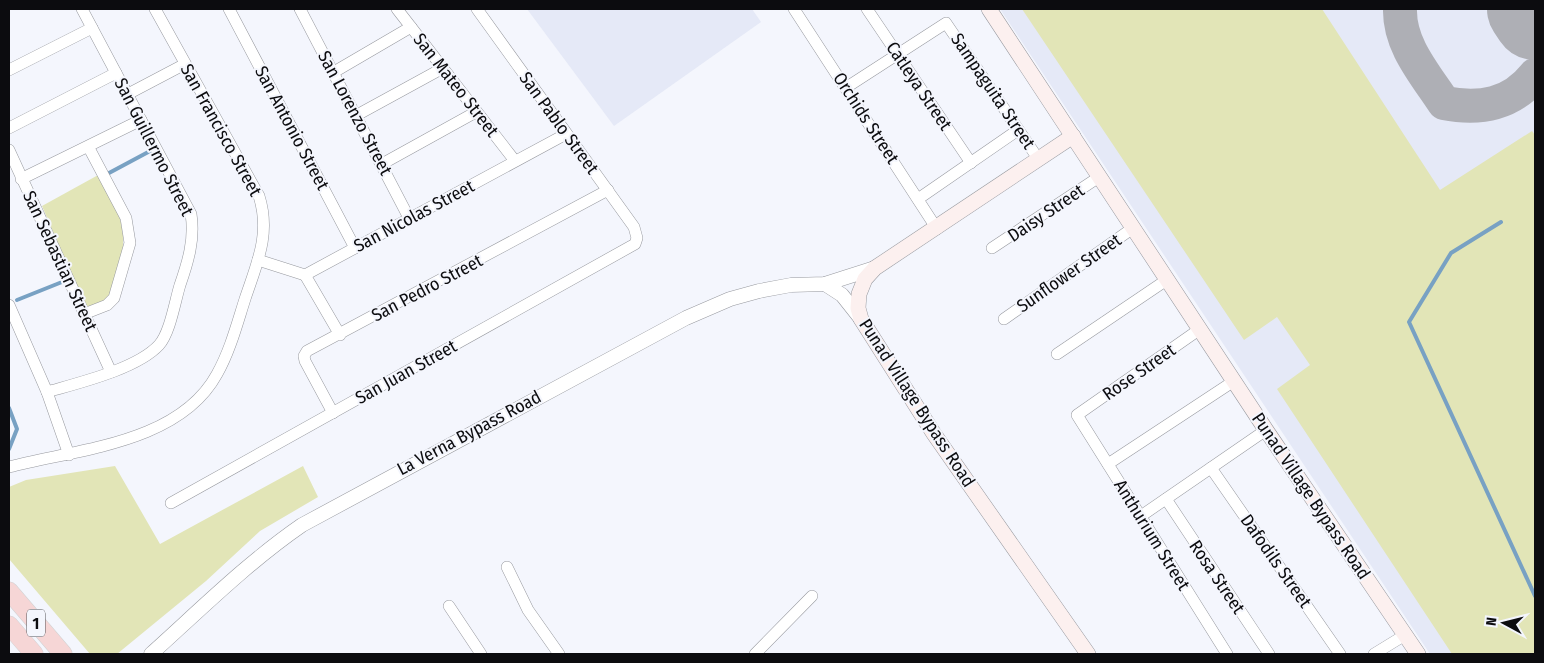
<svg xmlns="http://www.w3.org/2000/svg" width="1544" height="663" font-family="'Fira Sans Condensed',sans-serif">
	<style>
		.built { fill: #e5e9f7 }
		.green { fill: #e2e5b7 }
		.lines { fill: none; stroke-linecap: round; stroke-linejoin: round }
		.stream { stroke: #78a1c3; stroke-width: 4 }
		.taxiway { stroke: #aeafb5; stroke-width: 34 }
		.runway { stroke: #aeafb5; stroke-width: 84 }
		.minor-casing { stroke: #97999f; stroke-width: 12 }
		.tertiary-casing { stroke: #97999f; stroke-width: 15 }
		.secondary-casing { stroke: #97999f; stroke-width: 16 }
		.trunk-casing { stroke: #d3d3d4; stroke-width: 19 }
		.minor { stroke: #fff; stroke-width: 11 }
		.tertiary { stroke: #fff; stroke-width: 14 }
		.secondary { stroke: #fcf0ef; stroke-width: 15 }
		.trunk { stroke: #f6d6d6; stroke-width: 18 }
		.labels { text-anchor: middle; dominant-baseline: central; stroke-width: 4; stroke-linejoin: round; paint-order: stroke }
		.shield { fill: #f4f6fd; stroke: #525256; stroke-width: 1 }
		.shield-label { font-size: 16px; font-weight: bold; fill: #0c0c0f }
		.street-label { font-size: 18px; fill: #0c0c0f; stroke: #f4f6fd }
	</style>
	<rect width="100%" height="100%" fill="#f4f6fd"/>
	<g class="built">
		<path d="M527 9H752L761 22 614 126Z"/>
		<path d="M1000 9H1535V654H1430Z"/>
	</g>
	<g class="green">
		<path d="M1022 9H1322L1440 190 1532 131 1535 135V654H1452L1277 389 1310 365 1277 317 1244 340Z"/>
		<path d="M100 174C120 216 130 227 118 274 116 281 113 293 107 299 103 303 92 306 86 309L42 206Z"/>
		<path d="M115 466 160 544 303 466 318 497 260 531 206 581 117 654H90L9 559V487L26 480Z"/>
	</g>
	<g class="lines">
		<g class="stream">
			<path d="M109 173 152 150"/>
			<path d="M1501 222 1451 253 1409 322 1535 596"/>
			<path d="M17 300 62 282"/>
			<path d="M9 408 17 429 9 449"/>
		</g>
		<path class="taxiway" d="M1400 9C1399 45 1425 74 1444 103 1480 110 1511 105 1535 75"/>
		<path class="runway" d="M1529 9 1535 18"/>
		<g class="minor-casing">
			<g id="minor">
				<path d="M229 9 355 248"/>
				<path d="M300 9 409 218"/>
				<path d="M397 9 515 161"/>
				<path d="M794 9 937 229"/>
				<path d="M867 9 971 163"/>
				<path d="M9 70 92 28"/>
				<path d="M334 72 411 27"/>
				<path d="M847 87 946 23 1039 160"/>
				<path d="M128 94 185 64"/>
				<path d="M357 115 443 68"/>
				<path d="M9 128 116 73"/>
				<path d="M9 150 111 372"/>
				<path d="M382 164 476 112"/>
				<path d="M21 179 141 120"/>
				<path d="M918 199 1018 130"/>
				<path d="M992 248 1099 177"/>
				<path d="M258 260 305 275 566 134"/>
				<path d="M305 275 340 335"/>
				<path d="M9 305 47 392 69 455"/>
				<path d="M84 314 107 305 114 298 130 243 126 218 89 148"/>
				<path d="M1004 319 1133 228"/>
				<path d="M1200 329 1077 415 1227 654"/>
				<path d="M1057 354 1168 279"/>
				<path d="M47 392C78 383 137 369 159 345 170 333 175 301 180 285 188 262 195 239 191 214L82 9"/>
				<path d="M333 413 305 361 304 356 307 351 608 190"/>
				<path d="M1108 464 1234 381"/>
				<path d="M9 467C76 449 179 444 217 374 230 351 237 324 245 299 257 263 271 234 259 196L155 9"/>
				<path d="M1211 468 1340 654"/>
				<path d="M1166 499 1269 654"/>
				<path d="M171 503 635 244 637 238 634 227 477 9"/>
				<path d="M1141 516 1266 430"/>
				<path d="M507 567 528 610 559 654"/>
				<path d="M449 606 481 654"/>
				<path d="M755 654 812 596"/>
				<path d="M1374 654 1405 635"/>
			</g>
		</g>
		<g class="tertiary-casing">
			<g id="tertiary">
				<path d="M825 284 842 295 861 319"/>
				<path d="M151 654C200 610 247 563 302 525L686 318 730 299 759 291 791 285 825 284 875 268"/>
			</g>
		</g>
		<g class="secondary-casing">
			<g id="secondary">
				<path d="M989 9 1266 430 1418 654"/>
				<path d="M1073 136 875 268 865 279 859 294 858 308 861 319 934 434 1088 654"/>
			</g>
		</g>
		<g class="trunk-casing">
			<g id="trunk">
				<path d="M9 591 63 654"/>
				<path d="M9 625 34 654"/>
			</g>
		</g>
		<use href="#minor" class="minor"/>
		<use href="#tertiary" class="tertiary"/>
		<use href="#secondary" class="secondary"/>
		<use href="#trunk" class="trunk"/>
	</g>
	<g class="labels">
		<rect class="shield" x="27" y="609.5" width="18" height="27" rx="4"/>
		<g class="shield-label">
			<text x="36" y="623">1</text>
		</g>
		<g class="street-label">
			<text transform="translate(456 85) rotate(52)">San Mateo Street</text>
			<text transform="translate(919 86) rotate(56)">Catleya Street</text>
			<text transform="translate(993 91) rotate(56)">Sampaguita Street</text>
			<text transform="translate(355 113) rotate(62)">San Lorenzo Street</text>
			<text transform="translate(866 118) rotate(57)">Orchids Street</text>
			<text transform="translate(559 123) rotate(54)">San Pablo Street</text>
			<text transform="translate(292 128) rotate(62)">San Antonio Street</text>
			<text transform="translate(221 130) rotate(61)">San Francisco Street</text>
			<text transform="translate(154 147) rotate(63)">San Guillermo Street</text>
			<text transform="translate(1046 213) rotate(-34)">Daisy Street</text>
			<text transform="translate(414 216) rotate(-28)">San Nicolas Street</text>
			<text transform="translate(60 261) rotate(65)">San Sebastian Street</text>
			<text transform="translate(1069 273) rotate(-35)">Sunflower Street</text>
			<text transform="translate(427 288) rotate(-28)">San Pedro Street</text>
			<text transform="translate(406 372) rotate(-29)">San Juan Street</text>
			<text transform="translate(1139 372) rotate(-35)">Rose Street</text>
			<text transform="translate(917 403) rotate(57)">Punad Village Bypass Road</text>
			<text transform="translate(469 433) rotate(-28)">La Verna Bypass Road</text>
			<text transform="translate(1311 496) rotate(56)">Punad Village Bypass Road</text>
			<text transform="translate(1152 535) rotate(58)">Anthurium Street</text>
			<text transform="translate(1276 561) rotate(55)">Dafodils Street</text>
			<text transform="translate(1217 577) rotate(56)">Rosa Street</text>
		</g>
	</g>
	<rect width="1544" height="663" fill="none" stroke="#0c0c0f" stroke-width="20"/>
	<g transform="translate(1504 623) rotate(277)" stroke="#f4f6fd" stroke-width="4" paint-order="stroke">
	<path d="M0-4L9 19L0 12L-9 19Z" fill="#0c0c0f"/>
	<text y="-8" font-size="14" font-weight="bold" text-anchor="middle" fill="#0c0c0f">N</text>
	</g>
</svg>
